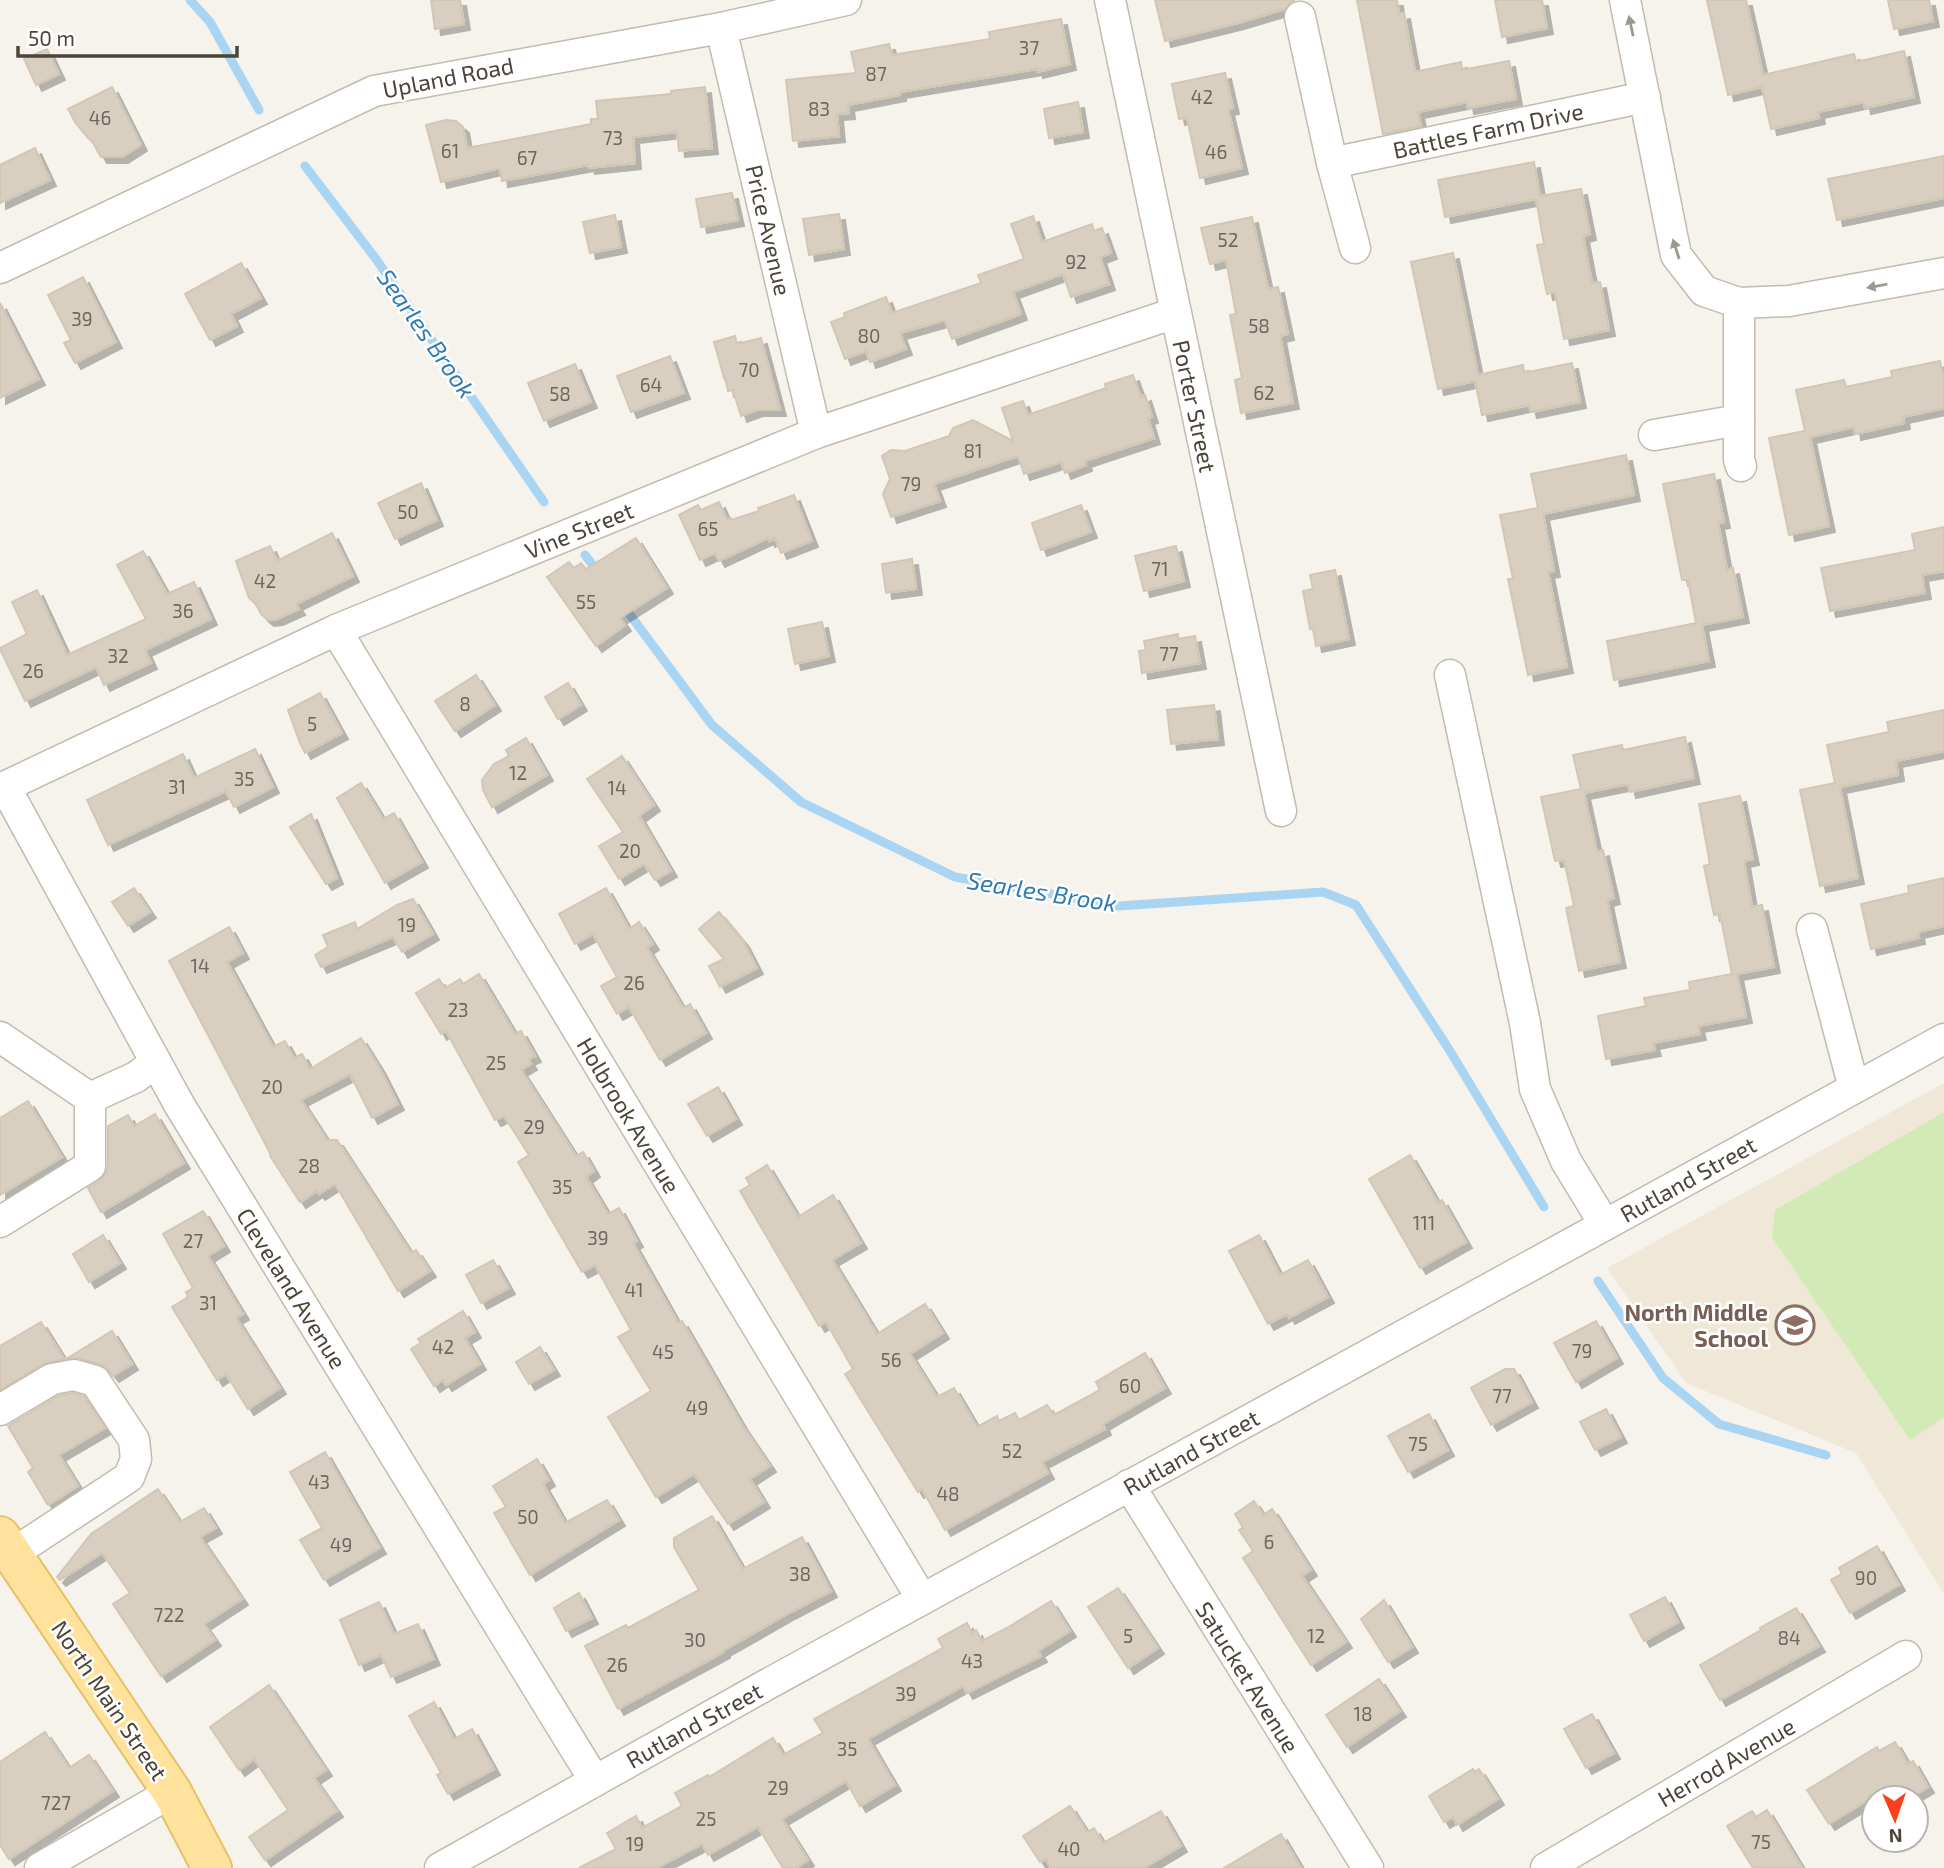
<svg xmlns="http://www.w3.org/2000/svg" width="1944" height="1868" font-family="'Exo 2',sans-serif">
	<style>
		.education { fill: #efe8d6 }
		.green { fill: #d2eab5 }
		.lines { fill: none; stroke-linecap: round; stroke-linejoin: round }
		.stream { stroke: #a9d4f2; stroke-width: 9 }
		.building { fill: #d8cfc1; stroke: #d3c7b4; stroke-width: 2; filter: url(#shadow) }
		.minor-casing { stroke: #c2bbae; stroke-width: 33 }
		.major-casing { stroke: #e6c16a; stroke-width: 42 }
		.minor { stroke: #fff; stroke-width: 30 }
		.major { stroke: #ffe39c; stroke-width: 38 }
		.oneway { fill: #9c9892 }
		.labels { text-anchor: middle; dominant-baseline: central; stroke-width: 5; stroke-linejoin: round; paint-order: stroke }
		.number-label { font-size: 19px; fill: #6e675b }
		.street-label { font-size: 23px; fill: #4b4439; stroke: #fff }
		.education-label { font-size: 23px; font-weight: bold; fill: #785e54; stroke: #fff; text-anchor: end }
		.water-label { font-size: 24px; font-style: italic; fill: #2e7ab2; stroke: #fff }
	</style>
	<defs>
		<filter id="shadow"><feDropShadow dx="6" dy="6" stdDeviation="0" flood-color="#0004"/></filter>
	</defs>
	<rect width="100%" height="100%" fill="#f6f3ec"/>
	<path class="education" d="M1944 1083V1594L1856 1453 1686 1383 1607 1268Z"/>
	<path class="green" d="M1944 1112V1417L1910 1440 1772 1237 1775 1210Z"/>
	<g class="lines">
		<g class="stream">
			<path d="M190 0 210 22 259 110"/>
			<path d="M305 166 376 259 544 502"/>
			<path d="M585 555 599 573"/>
			<path d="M622 604 712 725 801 802 955 877 1119 906 1323 892 1356 905 1450 1051 1544 1207"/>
			<path d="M1598 1281 1663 1378 1719 1424 1826 1455"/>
		</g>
	</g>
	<g class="building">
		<path d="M431 0H460L464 24 435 29Z"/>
		<path d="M1155 0H1293L1294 1 1285 9 1238 23 1165 41Z"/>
		<path d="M1357 0H1397L1399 14 1404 13 1415 72 1461 62 1462 70 1509 61 1516 99 1468 108 1467 102 1418 112 1421 126 1383 134Z"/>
		<path d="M1495 0H1542L1547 28 1502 37Z"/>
		<path d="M1707 0H1746L1763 75 1854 54 1856 62 1904 51 1914 97 1865 108 1864 102 1818 112 1819 118 1771 129 1762 87 1728 95Z"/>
		<path d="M1888 0H1929L1933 21 1894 29Z"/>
		<path d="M1061 19 1070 64 1037 72V69L900 92V95L848 105 849 113 837 114 839 136 793 141 786 80 856 73 851 52 889 44 892 55 990 39 989 32Z"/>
		<path d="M47 49 59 74 36 85 24 59Z"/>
		<path d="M1225 73 1233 108 1228 109 1242 168 1200 178 1187 118 1179 119 1172 84Z"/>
		<path d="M112 87 141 145 122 157H101L92 141 88 138 75 122 68 109Z"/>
		<path d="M705 87 712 148 679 151 677 132 633 137 635 163 589 168 588 165 502 181 500 168 441 182 426 125 446 120 456 121 463 127 467 148 591 124V119H598L596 101 671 94V91Z"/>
		<path d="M1078 102 1083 132 1049 138 1044 109Z"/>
		<path d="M35 148 50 180 0 203V165Z"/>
		<path d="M1944 156V198L1837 220 1828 179Z"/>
		<path d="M1534 162 1540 196 1581 189 1590 234 1583 236 1592 283 1600 282 1609 330 1564 339 1555 292 1547 294 1537 245 1544 244 1536 199 1445 217 1438 180Z"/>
		<path d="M732 193 738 220 701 227 696 199Z"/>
		<path d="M839 214 844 249 809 255 803 219Z"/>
		<path d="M615 215 621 247 590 253 583 222Z"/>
		<path d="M1033 216 1042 242 1092 224 1094 231 1102 228 1111 253 1100 257 1109 284 1071 297 1063 274 1013 292 1021 314 952 339 945 320 900 333 906 349 870 362 866 351 845 359 831 322 845 317 844 313 886 297 892 313 981 283 978 275 1024 259 1011 224Z"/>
		<path d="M1252 217 1268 289 1278 287 1288 334 1280 336 1293 403 1241 413 1235 380 1242 378 1230 315 1236 314 1226 260 1210 264 1201 228Z"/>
		<path d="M1453 253 1478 375 1523 365 1524 373 1572 363 1580 402 1531 412 1529 405 1482 415 1475 381 1438 389 1411 262Z"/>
		<path d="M241 263 261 298 231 314 237 326 210 340 185 294Z"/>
		<path d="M83 277 116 342 75 363 64 343 71 340 48 295Z"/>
		<path d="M0 303 39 379 0 398Z"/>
		<path d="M735 336 737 344 761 338 780 410H757L741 416 733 390 728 391 725 377 724 378 714 342Z"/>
		<path d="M670 356 684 393 631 412 617 376Z"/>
		<path d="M1940 361 1944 381V408L1903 417 1904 423 1855 434 1854 427 1810 437 1829 526 1789 535 1769 438 1805 431 1796 390 1844 380 1846 387 1892 377 1891 371Z"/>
		<path d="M575 364 591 402 544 421 528 383Z"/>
		<path d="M1133 375 1141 397 1145 395 1152 417 1148 418 1154 438 1085 461 1086 465 1065 473 1061 462 1024 474 1018 456 934 484 940 501 891 517 883 494 890 479 882 456 891 450 905 451 949 436 953 428 973 420 1013 441 1002 408 1023 401 1028 415 1106 388 1105 384Z"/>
		<path d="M1626 455 1634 495 1543 514 1554 571 1548 572 1567 667 1528 675 1508 579H1513L1500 515 1538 508 1531 474Z"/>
		<path d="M1714 474 1724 522 1718 523 1727 570 1733 568 1743 617 1702 625 1709 661 1614 680 1607 641 1696 623 1688 580H1682L1663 484Z"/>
		<path d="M421 483 437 520 395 539 378 503Z"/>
		<path d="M794 495 812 541 781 553 775 538 769 541 768 538 719 561 715 553 700 560 679 515 698 505 701 510 719 502 727 520 731 518V520L759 511 758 508Z"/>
		<path d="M1081 505 1091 532 1041 550 1032 523Z"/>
		<path d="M1944 527V571L1922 575 1925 593 1830 611 1821 568 1915 550 1912 534Z"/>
		<path d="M332 533 353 576 296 604 299 609 277 619 268 620 261 614 256 604 249 598 236 561 270 546 277 561Z"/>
		<path d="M636 538 667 588 620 618 625 625 596 646 547 577 569 562 574 568 581 563 586 569Z"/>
		<path d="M1176 546 1184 581 1144 591 1135 556Z"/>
		<path d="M143 551 167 594 194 582 211 619 145 650 151 663 104 685 96 667 25 701 0 649V648L27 634 12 602 37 590 67 655 146 619 117 565Z"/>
		<path d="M912 559 916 589 886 593 882 564Z"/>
		<path d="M1335 570 1349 639 1316 646 1313 629H1310L1303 591 1313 589 1310 575Z"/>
		<path d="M822 622 829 656 795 664 788 629Z"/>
		<path d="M1178 634V639L1195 636 1200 663 1142 673 1139 651 1146 650 1144 641Z"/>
		<path d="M476 675 495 705 455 731 435 701Z"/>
		<path d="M568 683 581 705 558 719 545 697Z"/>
		<path d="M320 693 342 733 305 753 300 743 288 710Z"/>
		<path d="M1214 705 1218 739 1171 744 1167 710Z"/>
		<path d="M1944 710V751L1896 761 1898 775 1840 787 1858 878 1820 886 1800 790 1835 783 1827 745 1889 732 1887 722Z"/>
		<path d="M1685 737 1694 778 1630 792 1628 784 1584 793 1597 852 1603 850 1614 898 1607 900 1620 962 1579 971 1566 908 1574 906 1564 860 1555 861 1541 797 1581 789 1573 755 1622 745 1623 750Z"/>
		<path d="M526 738 547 775 492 807 483 790 482 780 494 764 509 756 506 750Z"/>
		<path d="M255 749 273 787 234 807 226 791 108 845 87 800 183 754 194 778Z"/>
		<path d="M622 756 654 805 639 816 671 871 655 880 644 864 619 879 599 846 623 832 587 779Z"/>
		<path d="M361 783 383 819 394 813 422 862 385 883 337 798Z"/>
		<path d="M1740 796 1753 859 1744 861 1752 907 1762 905 1774 967 1737 974 1746 1017 1698 1026 1700 1034 1653 1043 1655 1050 1606 1059 1598 1016 1646 1006 1644 998 1690 990 1689 982 1732 974 1720 914 1714 915 1704 866 1710 864 1699 804Z"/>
		<path d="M311 814 337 878 326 884 290 827Z"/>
		<path d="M1944 878V926L1918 932 1919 938 1871 949 1861 904 1909 893 1908 886Z"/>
		<path d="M134 888 150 912 128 926 112 902Z"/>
		<path d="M606 888 629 929 639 922 653 944 647 948 683 1008 690 1004 706 1033 660 1060 629 1007 617 1014 601 986 617 977 593 934 575 944 559 914Z"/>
		<path d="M413 899 433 934 402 952 393 937 321 967 315 955 328 947 323 935 355 922 357 929 397 905Z"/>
		<path d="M719 912 743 941 757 968 720 987 709 966 724 959 699 929Z"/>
		<path d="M229 927 243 953 227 962 273 1047 285 1041 294 1058 302 1054 310 1069 361 1038 379 1067 398 1104 372 1118 350 1074 301 1100 327 1140H337L411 1253 416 1250 430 1271 398 1291 335 1184 319 1194 317 1191 300 1202 270 1156 271 1155 169 961Z"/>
		<path d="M479 974 515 1034 521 1031 535 1056 528 1059 531 1064 521 1070 576 1156 583 1152 594 1171 586 1177 608 1214 619 1208 637 1241 633 1243 678 1323 682 1321 742 1425 770 1466 750 1479 764 1502 728 1524 694 1474 656 1497 608 1417 651 1391 618 1337 631 1330 595 1265 582 1272 518 1162 529 1155 504 1116 495 1120 446 1031 441 1034 416 993 439 979 445 988 460 979 463 984Z"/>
		<path d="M718 1087 736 1119 707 1136 688 1104Z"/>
		<path d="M28 1101 62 1157 0 1195V1118Z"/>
		<path d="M155 1114 184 1163 101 1212 88 1188 99 1181 106 1174 108 1166V1126L128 1115 134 1126Z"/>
		<path d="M1410 1155 1438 1203 1442 1200 1466 1242 1420 1268 1369 1179Z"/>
		<path d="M767 1165 798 1217 833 1195 861 1243 832 1260 877 1334 925 1304 943 1333 910 1354 937 1397 954 1388 977 1427 997 1416 999 1421 1015 1413 1019 1420 1047 1405 1054 1415 1100 1390 1096 1382 1145 1353 1165 1388 1103 1424 1105 1429 1042 1462 1048 1473 945 1530 922 1489 918 1492 845 1374 853 1369 826 1322 819 1326 740 1191 750 1185 746 1178Z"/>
		<path d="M203 1211 224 1246 208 1256 243 1314 236 1318 280 1388 248 1409 226 1374 217 1380 172 1307 188 1297 186 1292 193 1288 163 1234Z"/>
		<path d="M103 1235 120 1263 89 1282 73 1254Z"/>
		<path d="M1259 1235 1280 1275 1308 1260 1328 1297 1289 1318 1287 1314 1268 1324 1229 1251Z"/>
		<path d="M493 1260 509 1288 481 1303 466 1275Z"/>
		<path d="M463 1311 475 1332 465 1338 480 1364 446 1385 443 1380 434 1386 411 1349 421 1343 418 1339Z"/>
		<path d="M1596 1321 1617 1358 1576 1382 1554 1343Z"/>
		<path d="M41 1322 64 1359 43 1364 0 1390V1346Z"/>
		<path d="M112 1331 132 1364 113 1376 109 1371 100 1364 78 1358 66 1359Z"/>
		<path d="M540 1347 554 1370 529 1384 516 1362Z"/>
		<path d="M1505 1369H1514L1532 1402 1491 1425 1471 1388Z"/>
		<path d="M73 1393 84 1396 105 1428 59 1455 78 1486 48 1505 28 1472 33 1468 8 1426 58 1396Z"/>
		<path d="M1606 1409 1621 1437 1595 1450 1580 1422Z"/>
		<path d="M1429 1414 1448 1450 1408 1472 1388 1436Z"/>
		<path d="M325 1452 380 1548 324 1580 300 1540 322 1528 290 1472Z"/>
		<path d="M537 1459 549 1480 543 1484 565 1523 607 1500 619 1520 530 1575 494 1513 506 1507 493 1486Z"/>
		<path d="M158 1489 180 1522 204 1508 216 1528 200 1537 242 1599 204 1624 215 1640 161 1676 113 1604 130 1593 102 1553 60 1580 57 1577 91 1534Z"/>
		<path d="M1254 1501 1263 1515 1272 1509 1311 1570 1302 1576 1346 1642 1311 1665 1243 1558 1253 1551 1239 1530 1243 1528 1235 1514Z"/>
		<path d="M712 1516 743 1569 802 1537 831 1591 789 1613 724 1650V1652L618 1709 585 1646 626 1625 628 1628 699 1590 674 1547V1538Z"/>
		<path d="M1877 1546 1899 1585 1850 1613 1831 1580 1842 1574 1839 1568Z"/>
		<path d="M1118 1588 1158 1648 1128 1668 1088 1607Z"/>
		<path d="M579 1593 592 1618 566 1631 554 1608Z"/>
		<path d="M1665 1597 1678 1622 1644 1641 1630 1615Z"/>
		<path d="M1384 1600 1412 1647 1388 1662 1361 1619Z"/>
		<path d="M1051 1601 1070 1631 1038 1651 1041 1656 967 1693 963 1686 868 1739 895 1785 860 1806 846 1781 782 1819 808 1860 796 1868H783L758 1827 708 1855 702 1844 656 1868H579L616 1849 607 1833 636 1816 642 1828 682 1806 675 1793 708 1775 709 1777 773 1738 783 1755 823 1733 814 1719 943 1648 938 1639 967 1623 972 1633 976 1630 982 1641 1007 1628Z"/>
		<path d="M379 1602 394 1634 418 1624 434 1659 391 1677 381 1655 359 1665 340 1620Z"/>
		<path d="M1796 1608 1819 1646 1720 1700 1700 1665 1761 1630 1760 1628Z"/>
		<path d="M1379 1679 1400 1711 1347 1747 1326 1715Z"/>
		<path d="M269 1685 326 1770 314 1778 337 1811 265 1860 249 1837 288 1810 254 1759 239 1770 210 1727Z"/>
		<path d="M434 1702 454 1739 472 1729 494 1769 448 1794 437 1775 441 1773 409 1716Z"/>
		<path d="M1592 1714 1614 1753 1586 1768 1564 1729Z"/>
		<path d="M45 1732 69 1768 89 1755 113 1791 9 1859 0 1845V1762Z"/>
		<path d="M1895 1742 1908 1764 1913 1761 1928 1787 1910 1798H1871L1829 1824 1807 1790 1877 1747 1879 1751Z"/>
		<path d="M1473 1769 1474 1772 1479 1769 1498 1799 1457 1825 1453 1817 1444 1822 1429 1796Z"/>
		<path d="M1070 1806 1087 1832 1094 1828 1103 1843 1161 1811 1181 1846 1144 1868H1051L1046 1859 1040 1862 1023 1836Z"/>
		<path d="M1767 1810 1802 1868H1753L1727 1826 1752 1811 1756 1817Z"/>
		<path d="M1281 1834 1301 1868H1224Z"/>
	</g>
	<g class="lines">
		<g class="minor-casing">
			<g id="minor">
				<path d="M1110 0 1281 811"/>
				<path d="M1625 0 1676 255 1704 291 1739 303 1789 301 1944 273"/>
				<path d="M1300 17 1332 163 1355 248"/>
				<path d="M721 28 816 433"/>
				<path d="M1332 163 1645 97"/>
				<path d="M0 268 374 91 721 28 846 0"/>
				<path d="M1739 303V460L1741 466"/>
				<path d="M1654 435 1739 420"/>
				<path d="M336 630 922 1599"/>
				<path d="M1450 675 1525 1023 1535 1089 1566 1161 1605 1225"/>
				<path d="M5 787 180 1106 595 1781"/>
				<path d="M0 789 336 630 816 433 1175 313"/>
				<path d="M1812 929 1854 1088"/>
				<path d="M0 1037 90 1098 136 1077 156 1062"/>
				<path d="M0 1222 90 1166V1098"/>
				<path d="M0 1410 52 1379 74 1375 95 1381 134 1440 136 1459 129 1477 12 1554"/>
				<path d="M1129 1485 1368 1868"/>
				<path d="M40 1868 172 1792"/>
				<path d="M440 1868 766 1685 1944 1039"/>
				<path d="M1546 1868 1906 1656"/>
			</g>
		</g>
		<g class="major-casing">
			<path id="major" d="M0 1536 172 1792 212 1868"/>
		</g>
		<use href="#minor" class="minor"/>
		<use href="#major" class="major"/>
	</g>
	<defs><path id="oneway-solid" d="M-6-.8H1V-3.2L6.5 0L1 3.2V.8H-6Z" transform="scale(1.75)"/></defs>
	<g class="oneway">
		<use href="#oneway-solid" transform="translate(1631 26) rotate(-102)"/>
		<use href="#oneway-solid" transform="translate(1676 249) rotate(-108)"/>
		<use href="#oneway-solid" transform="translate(1877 286) rotate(170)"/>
	</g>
	<defs>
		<g id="school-ring" transform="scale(2.0125)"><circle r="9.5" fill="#fff" stroke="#8d6e63" stroke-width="1.5"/><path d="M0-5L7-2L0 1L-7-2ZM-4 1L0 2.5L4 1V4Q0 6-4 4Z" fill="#8d6e63"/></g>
	</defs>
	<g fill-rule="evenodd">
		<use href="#school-ring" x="1795" y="1325"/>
	</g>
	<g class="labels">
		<g class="number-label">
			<text x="1029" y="47">37</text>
			<text x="876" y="73">87</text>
			<text x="1202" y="96">42</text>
			<text x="819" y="108">83</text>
			<text x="100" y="117">46</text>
			<text x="613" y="137">73</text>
			<text x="450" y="150">61</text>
			<text x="1216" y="151">46</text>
			<text x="527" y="157">67</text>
			<text x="1228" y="239">52</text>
			<text x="1076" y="261">92</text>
			<text x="82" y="318">39</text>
			<text x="1259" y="325">58</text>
			<text x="869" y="335">80</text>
			<text x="749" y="369">70</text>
			<text x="651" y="384">64</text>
			<text x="1264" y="392">62</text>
			<text x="560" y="393">58</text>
			<text x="973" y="450">81</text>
			<text x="911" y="483">79</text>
			<text x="408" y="511">50</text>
			<text x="708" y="528">65</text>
			<text x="1160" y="568">71</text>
			<text x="265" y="580">42</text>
			<text x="586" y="601">55</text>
			<text x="183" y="610">36</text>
			<text x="1169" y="653">77</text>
			<text x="118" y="655">32</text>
			<text x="33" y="670">26</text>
			<text x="465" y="703">8</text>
			<text x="312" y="723">5</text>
			<text x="518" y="772">12</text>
			<text x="244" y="778">35</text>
			<text x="177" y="786">31</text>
			<text x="617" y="787">14</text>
			<text x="630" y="850">20</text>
			<text x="407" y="924">19</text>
			<text x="200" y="965">14</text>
			<text x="634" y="982">26</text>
			<text x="458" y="1009">23</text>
			<text x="496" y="1062">25</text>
			<text x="272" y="1086">20</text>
			<text x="534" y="1126">29</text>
			<text x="309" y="1165">28</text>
			<text x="562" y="1186">35</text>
			<text x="1424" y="1222">111</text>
			<text x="598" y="1237">39</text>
			<text x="193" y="1240">27</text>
			<text x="634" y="1289">41</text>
			<text x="208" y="1302">31</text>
			<text x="443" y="1346">42</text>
			<text x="1582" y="1350">79</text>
			<text x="663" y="1351">45</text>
			<text x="891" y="1359">56</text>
			<text x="1130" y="1385">60</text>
			<text x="1502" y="1395">77</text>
			<text x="697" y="1407">49</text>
			<text x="1418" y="1443">75</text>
			<text x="1012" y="1450">52</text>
			<text x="319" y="1481">43</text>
			<text x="948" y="1493">48</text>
			<text x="528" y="1516">50</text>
			<text x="1269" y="1541">6</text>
			<text x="341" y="1544">49</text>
			<text x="800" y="1573">38</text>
			<text x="1866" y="1577">90</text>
			<text x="169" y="1614">722</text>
			<text x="1128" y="1635">5</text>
			<text x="1316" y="1635">12</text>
			<text x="1789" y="1637">84</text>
			<text x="695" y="1639">30</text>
			<text x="972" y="1660">43</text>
			<text x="617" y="1664">26</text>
			<text x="906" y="1693">39</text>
			<text x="1363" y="1713">18</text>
			<text x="847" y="1748">35</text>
			<text x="778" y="1787">29</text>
			<text x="56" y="1802">727</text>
			<text x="706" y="1818">25</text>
			<text x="1761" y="1841">75</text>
			<text x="635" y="1843">19</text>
			<text x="1069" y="1848">40</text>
		</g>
		<g class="street-label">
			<text transform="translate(448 77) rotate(-11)">Upland Road</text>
			<text transform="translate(1488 130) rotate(-12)">Battles Farm Drive</text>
			<text transform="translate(769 230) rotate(77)">Price Avenue</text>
			<text transform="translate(1195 406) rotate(78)">Porter Street</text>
			<text transform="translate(579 530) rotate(-22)">Vine Street</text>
			<text transform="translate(629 1115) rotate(59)">Holbrook Avenue</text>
			<text transform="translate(1688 1179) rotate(-29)">Rutland Street</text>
			<text transform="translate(292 1288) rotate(58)">Cleveland Avenue</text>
			<text transform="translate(1191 1452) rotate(-29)">Rutland Street</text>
			<text transform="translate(1248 1677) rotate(58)">Satucket Avenue</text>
			<text transform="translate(110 1700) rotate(56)">North Main Street</text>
			<text transform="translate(694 1725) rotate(-29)">Rutland Street</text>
			<text transform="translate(1726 1762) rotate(-30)">Herrod Avenue</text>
		</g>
		<g class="education-label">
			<text x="1768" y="1312">North Middle<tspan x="1768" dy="26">School</tspan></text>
		</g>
		<g class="water-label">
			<text transform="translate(427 333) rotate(55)">Searles Brook</text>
			<text transform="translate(1042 891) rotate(9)">Searles Brook</text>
		</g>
	</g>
	<g transform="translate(1895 1819) rotate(178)"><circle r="33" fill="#ffffff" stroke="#b7b4b0" stroke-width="2"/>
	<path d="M0-5L12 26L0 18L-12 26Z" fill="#fc3f1d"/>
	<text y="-10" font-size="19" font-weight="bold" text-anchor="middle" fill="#4b4439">N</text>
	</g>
	<path d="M18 46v10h219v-10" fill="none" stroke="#4b4439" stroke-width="3.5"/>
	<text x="28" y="46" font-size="21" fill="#4b4439" stroke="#ffffff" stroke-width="5" paint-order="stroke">50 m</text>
</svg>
